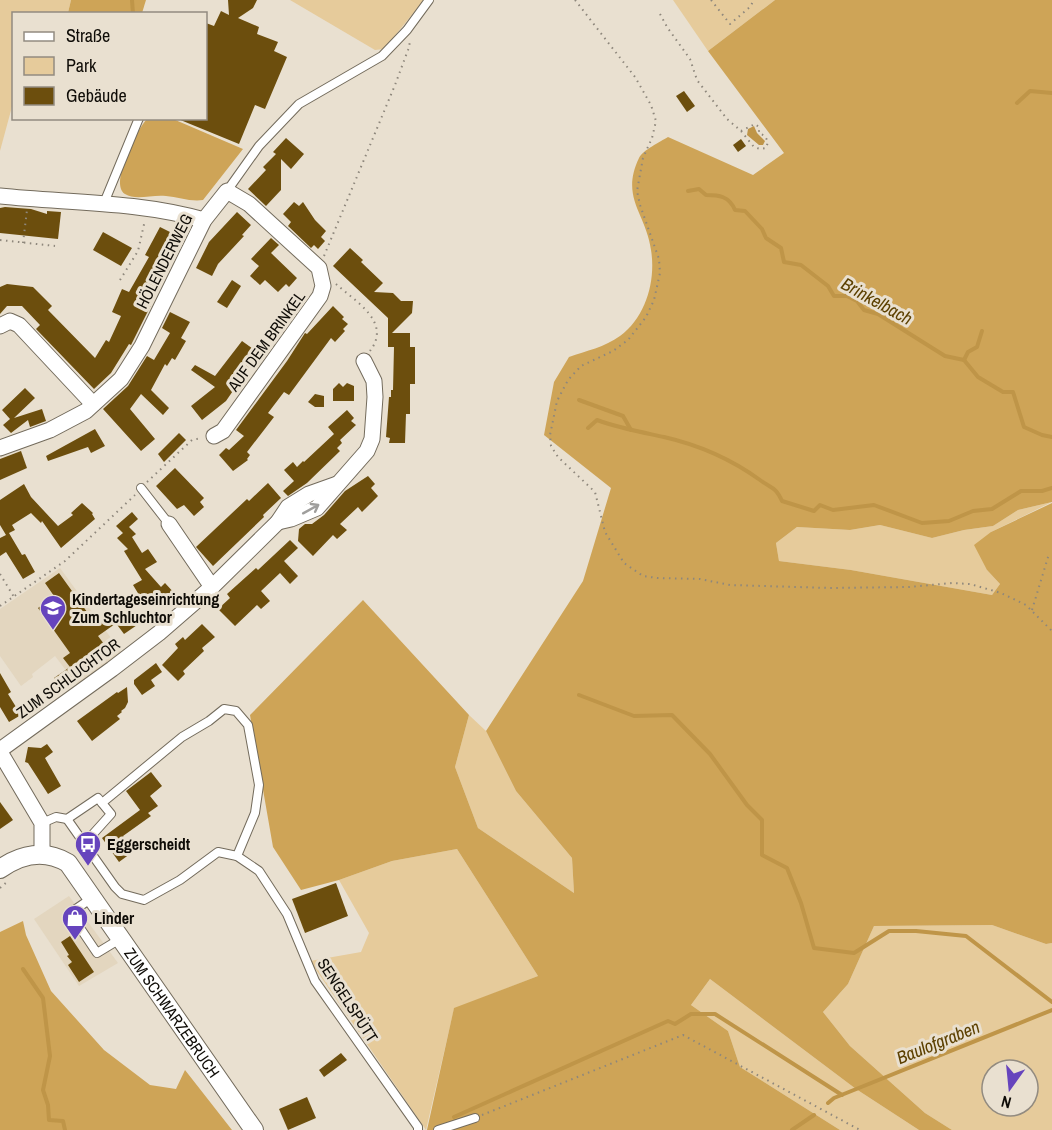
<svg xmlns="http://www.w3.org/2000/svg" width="1052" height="1130" font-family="'Archivo Narrow',sans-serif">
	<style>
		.built { fill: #e3d6bf }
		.green { fill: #e6cb9b; fill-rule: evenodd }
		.forest { fill: #cea457 }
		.water { fill: #bf9548 }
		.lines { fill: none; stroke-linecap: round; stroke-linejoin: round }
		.stream { stroke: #bf9548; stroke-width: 4 }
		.building { fill: #6c4e0d }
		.service-casing { stroke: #736b5c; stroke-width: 10 }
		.minor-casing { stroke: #736b5c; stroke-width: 17 }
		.tertiary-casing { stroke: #736b5c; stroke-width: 20 }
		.path { stroke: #8e877c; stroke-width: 2; stroke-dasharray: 1.5 4.5; stroke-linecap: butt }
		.service { stroke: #fff; stroke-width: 8 }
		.minor { stroke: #fff; stroke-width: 15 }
		.tertiary { stroke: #fff; stroke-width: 18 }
		.oneway { stroke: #9f9e9c }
		.labels { text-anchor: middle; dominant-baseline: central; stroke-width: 6; stroke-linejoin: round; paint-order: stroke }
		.street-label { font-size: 16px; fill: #0f0c07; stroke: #e9e0d0 }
		.poi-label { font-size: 16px; font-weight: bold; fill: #0f0c07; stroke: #e9e0d0; text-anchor: start }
		.water-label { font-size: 18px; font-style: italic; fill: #5c4000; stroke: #e9e0d0 }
	</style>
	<rect width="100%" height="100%" fill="#e9e0d0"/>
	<g class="built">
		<path d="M60 568 122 653 78 686 55 656 32 674 33 677 21 686 0 656V609Z"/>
		<path d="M69 896 118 963 79 986 34 919Z"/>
	</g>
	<g class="green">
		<path d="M0 0H71L68 13 14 14 13 103 0 151Z"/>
		<path d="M290 0H424L384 49 375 50Z"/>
		<path d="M673 0H775L708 51Z"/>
		<path d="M1052 502 991 532 987 570 1000 584 992 595 851 570 779 561 776 543 797 527 850 530 880 525 932 538 964 530 993 526 1018 510Z"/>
		<path d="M469 715 486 731 516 791 572 858 574 893 478 828 455 767Z"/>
		<path d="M457 849 538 976 454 1009 426 1130 310 961 361 952 369 933 339 880 392 861Z"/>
		<path d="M992 925 1046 944 1052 943V1130H952L925 1113 850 1046 823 1012 848 984 874 926ZM992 1070H1028V1106H992Z"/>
		<path d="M710 979 856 1089 919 1130H840L740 1067 728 1031 691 1005Z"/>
	</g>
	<g class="forest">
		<path d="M71 0H146L142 13H68Z"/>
		<path d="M775 0H1052V502L1018 510 993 526 964 530 932 538 880 525 850 530 797 527 776 543 779 561 851 570 992 595 1000 584 987 570 974 545 991 532 1052 503V943L1046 944 992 925 874 926 848 984 823 1012 850 1046 925 1113 952 1130H919L856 1089 710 979 691 1005 728 1031 740 1067 840 1130H427L454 1008 538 976 457 849 392 861 339 880 301 890 273 847 250 715 363 600 469 715 455 767 478 828 574 893 572 858 516 791 486 731 583 581 611 488 544 435 554 382 569 357C586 351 605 347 620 336 646 317 656 280 651 250 646 213 620 198 639 158 643 150 660 142 668 137L753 175 784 153 708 51Z"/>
		<path d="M147 119H173L243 149 203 200C191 202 178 197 166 196 153 194 136 201 125 194 109 184 137 129 147 119Z"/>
		<path d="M23 921 26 935 51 991 104 1050 150 1085 176 1089 185 1070 232 1130H0V932Z"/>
	</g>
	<path class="water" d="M754 126 757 133 765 141 763 145H759L747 135 748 129Z"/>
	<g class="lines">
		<g class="stream">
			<path d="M132 0 133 14"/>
			<path d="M1017 103 1030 91 1052 93"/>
			<path d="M688 191 699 189 706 195C719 195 729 196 735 210L745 211 762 229 766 238 781 248 784 262 801 265 828 286 834 296H847L857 301 864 310 878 314 945 356 964 360 978 377 1003 392H1013L1024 427 1042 435 1052 437"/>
			<path d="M964 360 968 352 977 347 982 331"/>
			<path d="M579 400 623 416 631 430"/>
			<path d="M588 428 597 420C619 428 641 432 664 437 699 445 731 459 760 480 772 489 775 486 782 501L814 511 820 505 833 510 874 505 922 523 949 521 973 511 992 509 1021 491H1042L1052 488"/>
			<path d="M579 695 634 716 672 715 710 754 747 805 762 820V855L787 868 801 903 814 948 854 953 889 931H916L966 936 1052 1002"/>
			<path d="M23 969 43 998 50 1056 43 1090 48 1105 49 1120 63 1121 65 1130"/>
			<path d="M828 1103 834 1098 1052 1010"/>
			<path d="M454 1117 668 1021 675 1024 691 1014H715L842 1095"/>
			<path d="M792 1130 814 1115"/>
		</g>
	</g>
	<g class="building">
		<path d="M228 0H257L253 8 238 18 259 27 257 34 278 42 274 51 287 57 265 109 255 105 239 144 178 119 206 118V23L214 26 221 11 229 15Z"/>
		<path d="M684 91 695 106 687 112 676 96Z"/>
		<path d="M286 138 304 154 291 169 281 159V190L266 206 248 189 266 170 263 167 276 154 273 152Z"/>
		<path d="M741 139 746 146 738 152 733 145Z"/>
		<path d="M294 202 299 206 303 202 315 220 326 231 321 237 325 241 318 249 314 245 311 248 288 226 291 222 283 214Z"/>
		<path d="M5 207 31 209 47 214V211L61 212 58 239 0 233V208Z"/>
		<path d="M237 212 251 225 242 235 244 236 218 264 212 276 196 268 209 242Z"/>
		<path d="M160 227 176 235 161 264 164 266 145 300 152 303 131 345 129 344 111 373 94 389 36 329 40 325 22 306H7L0 314V287L7 284 33 287 52 306 48 310 95 358 106 340 109 342 121 316 112 312 122 289 129 292 149 257 145 255Z"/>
		<path d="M103 232 132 248 121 266 93 250Z"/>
		<path d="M271 238 279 245 271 253 297 278 289 287 286 284 278 292 265 280 260 285 250 276 259 266 251 259Z"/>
		<path d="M350 248 363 260 361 262 383 283 374 292 393 293 401 301H413L412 313 392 333H410V347H415V384H410V414H406L405 443H389L390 438 386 437 389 397H391V390H393L394 347H388V318L333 266Z"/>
		<path d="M232 280 241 286 227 308 217 302Z"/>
		<path d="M333 306 344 317 342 319 348 324 343 329 345 331 335 342 331 338 289 395 284 392 268 413 274 417 247 452 250 455 247 459 248 460 233 471 219 455 226 448 229 450 244 436 236 430 287 361 305 333 307 334Z"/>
		<path d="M170 312 190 322 181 338 186 341 175 360 172 358 167 366 165 364 151 390 169 408 163 415 141 394 130 409 155 439 141 451 103 409 128 386 147 356 154 360 170 333 162 328Z"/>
		<path d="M242 341 259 353 226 401 202 420 191 406 215 387 191 370 195 365 215 376Z"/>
		<path d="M339 383 343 387 347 383 354 386V401H333V389Z"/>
		<path d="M25 388 35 398 14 418 42 409 46 421 30 427 28 420 11 433 3 425 10 419 2 410Z"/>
		<path d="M315 394 324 396V407H315L308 402Z"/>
		<path d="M347 410 354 418 351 421 356 425 340 440 342 443 337 448 340 451 307 483 288 496 283 491 294 481 284 470 293 462 297 467 303 461 304 462 334 434 328 427Z"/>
		<path d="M95 429 105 446 91 453 88 447 48 461 46 456Z"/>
		<path d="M179 433 186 440 164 462 158 454Z"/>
		<path d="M21 451 27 468 0 480V459Z"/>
		<path d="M175 468 204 498 200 502 204 507 194 516 184 505 177 509 156 486Z"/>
		<path d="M368 476 375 484 371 488 378 496 362 512 358 507 340 524 347 530 337 539 333 535 313 556 298 541 299 529 305 524H312L324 515 345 491Z"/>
		<path d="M268 483 281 498 263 515 264 517 213 566 196 547 247 499 249 501Z"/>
		<path d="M24 484 31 497 58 526 73 515 71 513 82 503 93 513 92 514 95 519 61 548 42 521 41 523 31 513 12 525 15 530 9 533 22 555 25 554 35 572 23 579 6 552 0 556V538L6 535 0 525V500Z"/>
		<path d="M132 512 138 519 129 527 136 534 132 537 142 553 148 549 157 562 145 569 161 587 165 583 176 595 161 608 152 598 144 603 133 585 142 580 124 551 128 549 117 538 123 533 116 526Z"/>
		<path d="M290 540 298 548 284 561 298 576 290 584 280 573 261 591 270 601 261 609 257 605 235 626 218 609 230 598 227 594 256 568 258 570Z"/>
		<path d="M59 573 95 623 108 615 115 624 98 636 110 652 60 687 54 678 70 667 63 658 70 653 38 608 54 596 45 583Z"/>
		<path d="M131 611 140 623 124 634 115 622Z"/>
		<path d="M202 624 215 637 202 648 204 651 183 671 185 674 178 681 162 665 178 648 175 644 183 637 185 640Z"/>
		<path d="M156 663 162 672 151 680 155 686 142 695 134 684V680Z"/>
		<path d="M0 673 11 692 8 694 21 715 9 722 0 707Z"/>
		<path d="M127 687 128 702 125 708 121 711 122 712 117 716 120 719 92 741 77 721 117 692 118 693Z"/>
		<path d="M47 744 53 752 45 758 61 786 48 794 28 763 25 762 28 747 41 748Z"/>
		<path d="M151 772 162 786 150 796 158 806 148 813 151 816 123 836 134 851 119 862 102 838 140 810 126 791Z"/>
		<path d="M0 802 13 820 0 829Z"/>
		<path d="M336 883 348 916 305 933 292 899Z"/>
		<path d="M70 936 94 972 79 982 68 965 72 962 67 956 69 955 61 942Z"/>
		<path d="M341 1053 347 1060 324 1077 319 1070Z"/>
		<path d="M307 1097 316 1118 288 1130 279 1109Z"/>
	</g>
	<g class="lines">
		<g class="service-casing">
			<g id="service">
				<path d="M227 191 259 146 299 104 382 56 407 30 429 0"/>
				<path d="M104 203 139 118"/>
				<path d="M141 488 169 524"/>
				<path d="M67 819 115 887 122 894 144 900 180 880 218 852 237 856 259 871 287 914 315 981 418 1127V1130"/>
				<path d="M42 823 56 817 67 819 98 798 102 803 182 737 209 721 224 709 236 711 248 725 259 785 255 813 237 856"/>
				<path d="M84 844 111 814 102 803"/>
				<path d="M92 898 70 913 97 953 120 939"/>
				<path d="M438 1130 475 1118"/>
			</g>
		</g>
		<g class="minor-casing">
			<g id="minor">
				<path d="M0 196C68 203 137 201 204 220"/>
				<path d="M0 326 10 321 19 325 93 404"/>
				<path d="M0 448 50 430 86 411 121 379 142 346 204 220 227 191 249 204 319 268 323 286 320 296 223 431 214 436"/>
				<path d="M278 522 291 519 317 508 367 451 372 439 375 397 374 381 364 361"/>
				<path d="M169 524 212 587"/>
				<path d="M0 750 112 669 159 633 212 587 278 522 288 507 309 494 337 484"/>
				<path d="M0 752 42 823V854"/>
			</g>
		</g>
		<g class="tertiary-casing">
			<g id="tertiary">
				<path id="s1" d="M0 869C21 854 45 849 68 863L254 1130"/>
			</g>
		</g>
		<g class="path">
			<path d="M575 0 635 77 651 105 656 121 652 138 643 158 637 191 640 205 659 259 660 273 654 300 646 317 628 340 613 351 581 366 568 380 557 401 550 435 551 446 558 457 595 492 605 532 624 563 643 576 657 578 700 579 730 585 830 588 909 587 952 583 970 584 1001 593 1026 605 1052 631"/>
			<path d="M711 0 730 24 750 7 754 0"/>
			<path d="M660 14 667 27 690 59 697 80 727 119 741 131 754 147 760 149 766 148 768 142 765 136 759 133V127L755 124 741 131"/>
			<path d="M0 240 55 246"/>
			<path d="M23 243 27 210"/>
			<path d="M324 256 395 85 408 50 410 42"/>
			<path d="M120 280 138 251 145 220"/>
			<path d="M336 284C356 302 392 322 370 351"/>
			<path d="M147 482 192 440 202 438"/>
			<path d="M0 574 14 597"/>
			<path d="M0 606 65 561 135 495"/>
			<path d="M1032 610 1049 554"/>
			<path d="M0 888 7 882"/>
			<path d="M482 1115 683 1035 860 1130"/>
		</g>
		<use href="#service" class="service"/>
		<use href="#minor" class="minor"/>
		<use href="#tertiary" class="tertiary"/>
	</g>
	<defs><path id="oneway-shaft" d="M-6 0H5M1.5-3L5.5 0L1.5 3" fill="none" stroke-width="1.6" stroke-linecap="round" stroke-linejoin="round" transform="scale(1.5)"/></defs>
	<use class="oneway" href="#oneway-shaft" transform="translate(311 509) rotate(-29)"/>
	<defs>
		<g id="school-pin" transform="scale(1.35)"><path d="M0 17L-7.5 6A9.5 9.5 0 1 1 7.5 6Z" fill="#6644bd" stroke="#e9e0d0"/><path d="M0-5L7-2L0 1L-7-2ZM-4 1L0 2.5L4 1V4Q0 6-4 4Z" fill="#fff"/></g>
		<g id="bus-pin" transform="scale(1.35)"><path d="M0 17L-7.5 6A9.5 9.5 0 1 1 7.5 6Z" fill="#6644bd" stroke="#e9e0d0"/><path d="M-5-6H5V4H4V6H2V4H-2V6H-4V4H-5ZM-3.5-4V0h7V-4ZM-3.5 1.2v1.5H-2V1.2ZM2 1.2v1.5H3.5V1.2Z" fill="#fff"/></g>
		<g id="shop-pin" transform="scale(1.35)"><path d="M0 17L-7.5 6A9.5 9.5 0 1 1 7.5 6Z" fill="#6644bd" stroke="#e9e0d0"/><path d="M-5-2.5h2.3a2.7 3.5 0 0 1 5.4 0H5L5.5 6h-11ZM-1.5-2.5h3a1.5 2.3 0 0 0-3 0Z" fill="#fff"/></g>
	</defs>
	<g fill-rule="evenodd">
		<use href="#school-pin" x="53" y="608"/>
		<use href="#bus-pin" x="88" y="844"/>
		<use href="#shop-pin" x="75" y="918"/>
	</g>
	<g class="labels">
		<g class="street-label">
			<text transform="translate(164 261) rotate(-63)">HÖLENDERWEG</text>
			<text transform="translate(266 341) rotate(-54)">AUF DEM BRINKEL</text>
			<text transform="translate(68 678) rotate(-36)">ZUM SCHLUCHTOR</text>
			<text transform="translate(348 1000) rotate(57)">SENGELSPÜTT</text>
			<text stroke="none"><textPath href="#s1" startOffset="255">ZUM SCHWARZEBRUCH</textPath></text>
		</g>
		<g class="poi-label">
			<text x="72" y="599">Kindertageseinrichtung<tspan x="72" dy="18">Zum Schluchtor</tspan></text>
			<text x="107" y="844">Eggerscheidt</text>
			<text x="94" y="918">Linder</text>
		</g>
		<g class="water-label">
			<text transform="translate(877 301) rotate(29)">Brinkelbach</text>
			<text transform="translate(938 1042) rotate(-22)">Baulofgraben</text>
		</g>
	</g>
	<rect x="12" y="12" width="195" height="108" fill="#e9e0d0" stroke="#928b80" stroke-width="1.5"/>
	<rect x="24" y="32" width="30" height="9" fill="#ffffff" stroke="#928b80" stroke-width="1.5"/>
	<text x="66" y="42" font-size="18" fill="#0f0c07">Straße</text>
	<rect x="24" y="57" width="30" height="18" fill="#e6cb9b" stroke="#928b80" stroke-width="1.5"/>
	<text x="66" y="72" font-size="18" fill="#0f0c07">Park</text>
	<rect x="24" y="87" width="30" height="18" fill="#6c4e0d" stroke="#928b80" stroke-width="1.5"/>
	<text x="66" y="102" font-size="18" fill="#0f0c07">Gebäude</text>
	<g transform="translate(1010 1088) rotate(195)"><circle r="28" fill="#e9e0d0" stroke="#928b80" stroke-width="1.5"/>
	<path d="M0-4.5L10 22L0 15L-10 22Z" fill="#6644bd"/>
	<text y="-9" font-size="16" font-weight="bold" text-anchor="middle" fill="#0f0c07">N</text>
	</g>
</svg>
